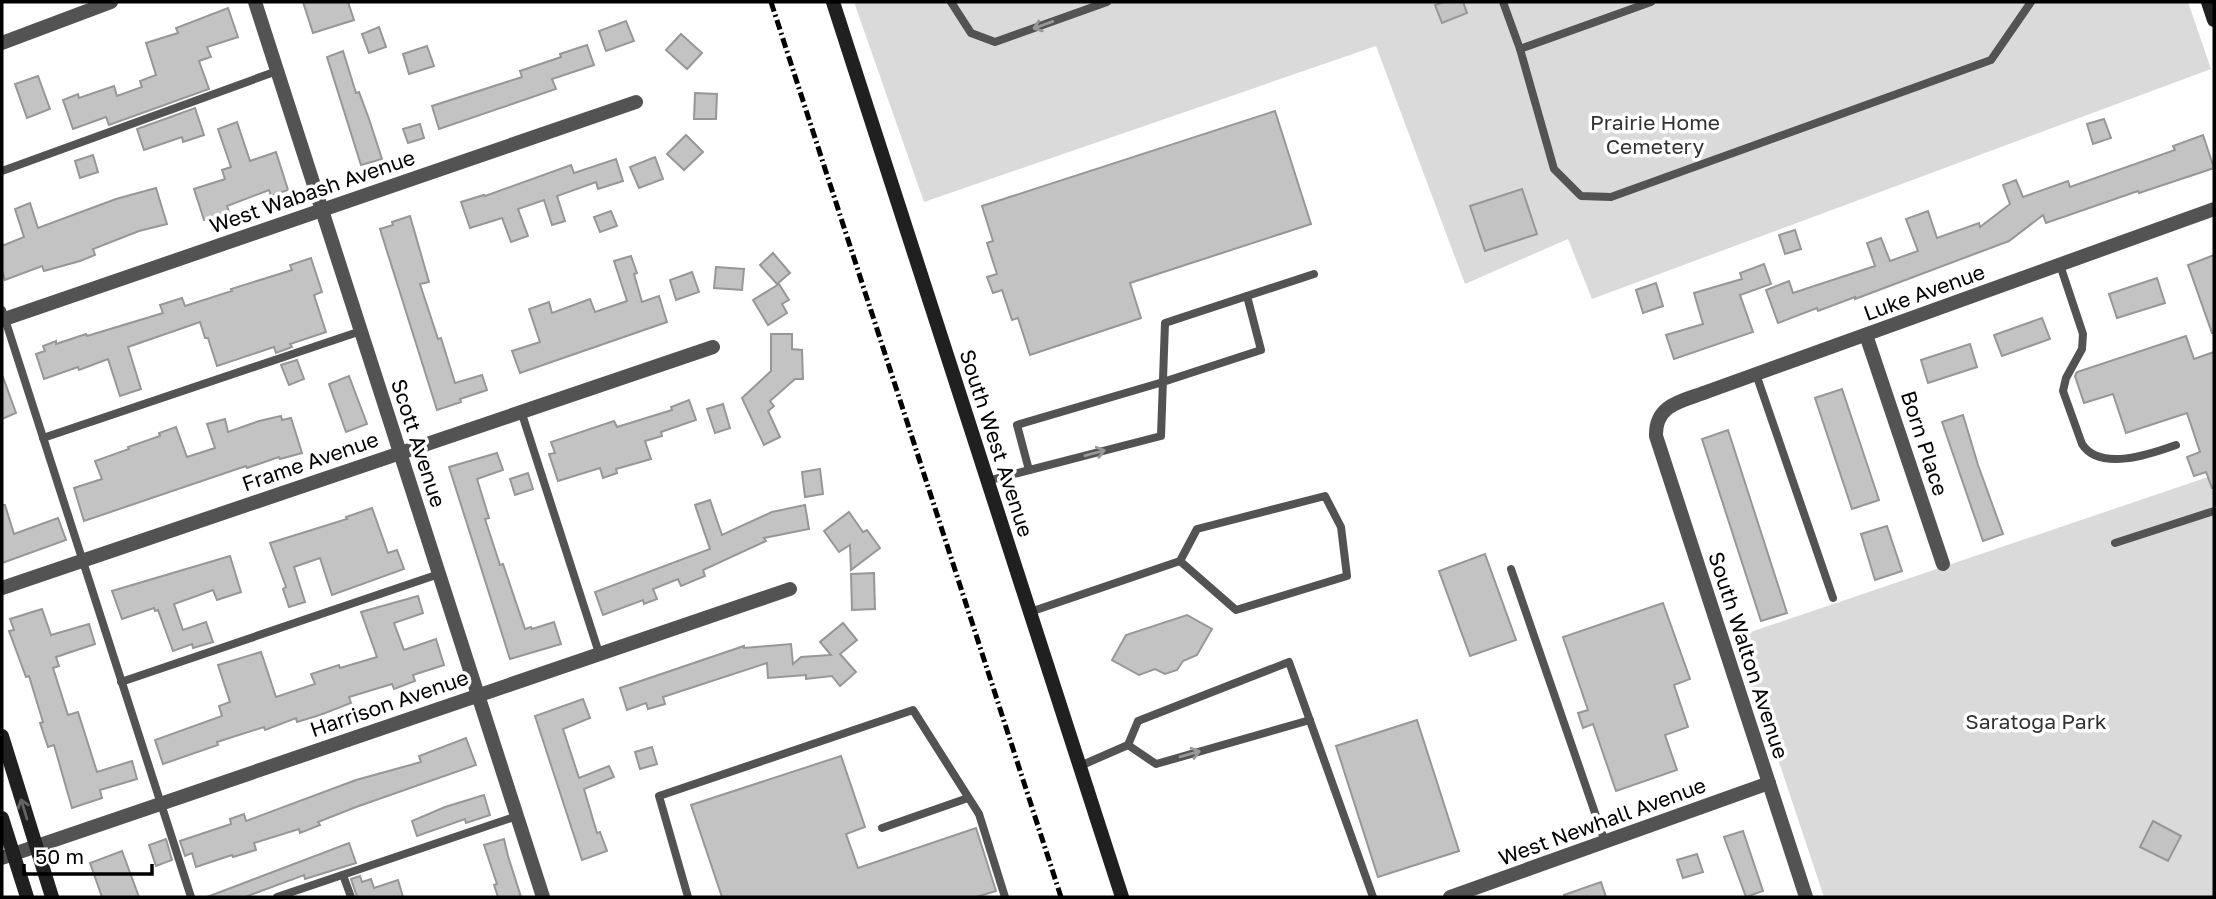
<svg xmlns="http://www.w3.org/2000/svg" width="2216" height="899" font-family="'Golos Text',sans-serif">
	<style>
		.green { fill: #dadada }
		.building { fill: #c3c3c3; stroke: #979797; stroke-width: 2 }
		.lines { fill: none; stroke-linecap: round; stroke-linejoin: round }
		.lane { stroke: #535353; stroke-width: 8 }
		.street { stroke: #535353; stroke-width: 14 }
		.secondary { stroke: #202020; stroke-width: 14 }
		.rail { stroke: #000; stroke-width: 5; stroke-dasharray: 10 3.5 2 3.5; stroke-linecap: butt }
		.oneway { stroke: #989898 }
		.oneway2 { stroke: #636363 }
		.labels { text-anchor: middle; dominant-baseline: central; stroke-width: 7; stroke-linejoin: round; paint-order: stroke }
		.park-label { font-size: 21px; fill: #313131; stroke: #fff }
		.street-label { font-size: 21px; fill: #000; stroke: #fff }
	</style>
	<rect width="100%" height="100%" fill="#fff"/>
	<g class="green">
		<path d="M854 2H2188L2211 69 1592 299 1568 239 1465 284 1376 46 924 202Z"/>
		<path d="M2214 475V897H1824L1782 771 1733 638Z"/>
	</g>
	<g class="building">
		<path d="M303 2H348L354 20 313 33Z"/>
		<path d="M1444 2H1463L1467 13 1442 23 1435 5Z"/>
		<path d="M228 8 238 37 207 47 211 57 199 61 209 89 109 125 106 117 73 129 63 100 78 94 79 98 114 86 117 96 142 87 140 81 156 75 146 43 178 33 176 28Z"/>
		<path d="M626 21 634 41 606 51 599 31Z"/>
		<path d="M379 27 386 47 369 53 362 34Z"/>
		<path d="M681 34 702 53 687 69 666 50Z"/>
		<path d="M587 45 594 65 552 79 556 89 439 129 432 106 522 77 520 71 561 57 560 54Z"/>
		<path d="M427 46 434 66 409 74 403 54Z"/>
		<path d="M343 51 356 93 359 92 369 119 382 159 361 165 327 57Z"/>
		<path d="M38 76 50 109 27 118 15 84Z"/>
		<path d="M695 93 717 94 716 119H694Z"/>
		<path d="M195 108 204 135 183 142 182 137 144 150 137 129Z"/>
		<path d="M1275 111 1311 224 1130 283 1141 318 1030 355 1018 318 1012 320 1002 290 993 293 987 277 997 274 987 243 993 241 982 206Z"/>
		<path d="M2104 119 2111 138 2093 144 2087 124Z"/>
		<path d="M237 122 250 161 276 152 288 190 271 196 269 190 227 206 229 212 204 220 194 189 225 179 222 170 231 167 218 129Z"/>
		<path d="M420 124 424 138 408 143 403 129Z"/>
		<path d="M686 135 703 152 684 170 667 154Z"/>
		<path d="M2203 135 2214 168 2139 193 2138 191 2046 223 2043 215 2009 241 1855 299V297L1818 311 1817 308 1778 323 1766 290 1789 281 1793 293 1875 266 1867 243 1881 238 1890 261 1918 251 1906 219 1928 211 1937 238 1979 223 1980 227 2010 204 2003 185 2016 180 2023 197 2068 181 2070 187 2175 150 2173 146Z"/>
		<path d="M93 155 98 172 80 178 75 161Z"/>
		<path d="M655 157 663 179 639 188 630 167Z"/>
		<path d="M616 159 623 181 598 189 596 182 557 196 565 221 552 225 544 200 518 209 528 236 511 242 502 218 470 228 461 202 484 195 485 196 571 165 574 173Z"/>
		<path d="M156 188 167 224 139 231 93 249 95 255 80 261 44 271 42 266 5 280 2 271V246L24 237 15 209 30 203 38 228 116 199Z"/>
		<path d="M1522 189 1537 234 1485 251 1470 206Z"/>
		<path d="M611 211 617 226 600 232 594 217Z"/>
		<path d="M410 216 429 282 420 284 438 339 441 338 455 383 482 375 487 390 460 399 461 402 437 410 380 229 393 225 392 222Z"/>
		<path d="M1795 230 1801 249 1785 254 1779 235Z"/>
		<path d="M773 253 790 273 777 284 760 265Z"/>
		<path d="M2214 255V333H2212L2188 265Z"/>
		<path d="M631 256 637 273 634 274 642 302 659 296 667 322 520 373 512 351 540 342 529 309 549 302 552 313 590 299 595 312 627 301 614 261Z"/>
		<path d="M311 258 322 292 314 295 326 332 290 344 292 347 276 353 274 347 217 366 208 338H205L200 322 128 347 141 389 120 396 108 359 79 370 78 367 44 379 36 354 45 351 43 346 56 341V344L86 334 87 336 163 313 160 305 182 298 185 306 232 291 231 289 292 270 290 265Z"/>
		<path d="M1764 264 1771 284 1740 295 1753 332 1674 359 1666 335 1703 324 1694 293 1742 279 1740 273Z"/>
		<path d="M716 267 744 269 742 290 714 288Z"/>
		<path d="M692 272 699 292 676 300 670 280Z"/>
		<path d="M2157 278 2165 303 2117 318 2109 294Z"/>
		<path d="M1656 283 1663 306 1643 313 1636 290Z"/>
		<path d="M779 284 789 300 782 304 787 313 768 325 753 300Z"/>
		<path d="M2042 318 2050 339 2002 356 1994 335Z"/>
		<path d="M771 334H792V349L802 350 803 379H795L770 401 774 406 768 411 780 437 764 445 742 398 771 371Z"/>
		<path d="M2186 336 2194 359 2214 352V488H2212L2206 472 2194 476 2187 457 2200 452 2187 413 2126 433 2113 394 2084 403 2075 376 2077 372Z"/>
		<path d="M1970 344 1977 367 1928 383 1921 360Z"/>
		<path d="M297 360 304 379 289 385 281 365Z"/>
		<path d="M349 376 367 424 346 432 329 384Z"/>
		<path d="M3 377 16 413 2 419V378Z"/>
		<path d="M1842 389 1879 500 1852 509 1815 398Z"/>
		<path d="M689 400 696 420 661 432 662 436 645 441 651 459 616 469 617 473 603 478 600 468 558 481 549 454 555 453 551 442 614 421 617 427 672 410 671 407Z"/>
		<path d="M723 404 730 428 715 433 707 409Z"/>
		<path d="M1963 415 1978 465 2003 534 1983 541 1942 422Z"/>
		<path d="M281 416 282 420 291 418 302 453 280 459 279 457 247 468 246 466 84 521 74 488 102 479 95 461 129 449 128 447 160 436 159 433 176 427 187 457 215 448 207 424 225 419 228 432 259 421Z"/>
		<path d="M1728 430 1787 613 1761 621 1702 439Z"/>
		<path d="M497 453 503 470 477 479 489 518 485 519 500 565 503 564 525 629 531 627 532 629 554 622 561 644 510 659 449 467Z"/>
		<path d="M820 469 823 494 805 497 802 472Z"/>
		<path d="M528 473 533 489 515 495 510 479Z"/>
		<path d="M710 500 722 535 772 512 805 505 809 529 764 538 766 541 703 570 705 576 681 586 678 579 653 589 657 599 644 604 643 600 603 615 595 592 710 549 695 505Z"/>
		<path d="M2 505H5L14 534 58 518 66 540 2 563Z"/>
		<path d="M372 508 388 553 397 550 404 569 332 595 320 558 294 567 305 602 289 607 283 589 286 587 270 543 347 519 346 517Z"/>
		<path d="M849 512 863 532 867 530 880 548 851 570 850 545 839 552 824 531Z"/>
		<path d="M1887 526 1902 571 1875 580 1861 534Z"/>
		<path d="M1485 554 1516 640 1470 656 1439 571Z"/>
		<path d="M230 556 241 592 217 600 213 590 174 604 183 630 206 622 213 642 193 648 192 644 173 651 158 610 155 611 154 608 122 619 112 591Z"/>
		<path d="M874 573 875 609 852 610 851 574Z"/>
		<path d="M418 596 423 613 394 623 404 650 436 639 444 665 413 675 415 681 394 689 392 684 349 697 351 703 320 715 297 722 296 718 265 730 264 727 217 742 218 745 163 764 155 740 222 716 219 706 230 702 218 665 261 652 276 697 315 684 311 674 339 665 340 668 377 657 361 612Z"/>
		<path d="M1663 603 1690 679 1674 685 1688 727 1665 735 1677 770 1616 791 1593 724 1583 728 1578 713 1588 710 1563 637Z"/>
		<path d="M42 609 51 635 89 624 95 644 56 657 59 666 53 668 68 715 78 712 97 772 132 761 137 779 100 790 102 798 72 808 54 745 48 747 40 723 43 722 29 676 26 677 9 631 14 630 10 619Z"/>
		<path d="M1187 615 1212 629 1197 655 1183 661 1177 670 1165 674 1155 669 1139 675 1112 660 1126 635Z"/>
		<path d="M843 623 857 640 840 654 856 672 840 686 832 676 806 679V675L768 678 767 663 663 697 665 704 648 709 646 703 627 710 620 688 744 646V648L791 644 793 664 801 657 831 655 820 642Z"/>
		<path d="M583 699 590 718 563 729 579 778 609 766 614 777 584 789 597 833 600 832 607 851 582 860 535 716Z"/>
		<path d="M1417 720 1459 851 1378 877 1336 746Z"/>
		<path d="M466 738 476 765 356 807 318 822 320 825 300 833 299 829 254 843 256 850 233 857 232 855 196 867 192 853 185 856 180 841 231 824 230 819 244 814 246 821 356 780 421 762 419 756Z"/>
		<path d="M652 747 657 764 640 769 635 752Z"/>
		<path d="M841 756 865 827 846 834 858 868 976 828 996 891 976 897H722L691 805Z"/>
		<path d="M484 795 490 815 466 823 465 819 417 836 412 821 445 807Z"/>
		<path d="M2153 821 2181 836 2168 861 2140 847Z"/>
		<path d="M1743 831 1763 891 1746 897 1724 837Z"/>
		<path d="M166 839 172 860 156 866 149 845Z"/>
		<path d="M504 839 508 856 521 897H498L494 885 497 884 484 845Z"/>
		<path d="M349 843 356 863 305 879 304 875 245 897H207Z"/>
		<path d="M122 851 139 897H102L90 863Z"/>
		<path d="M1697 854 1703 872 1683 878 1677 860Z"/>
		<path d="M360 876 362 882 371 879 374 888 398 880 403 897H357L351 879Z"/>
		<path d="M1601 882 1606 897H1564V895Z"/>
	</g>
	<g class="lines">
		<g class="lane">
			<path d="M951 2 971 33 995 42 1107 2"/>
			<path d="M1503 2 1520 49 1554 169 1581 196 1611 197 1991 60 2031 2"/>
			<path d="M1520 49 1651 2"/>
			<path d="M2 171 277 71"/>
			<path d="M2060 265 2083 334 2082 349 2066 378 2063 391 2082 444C2100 472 2151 454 2176 445"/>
			<path d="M2 310 191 897"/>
			<path d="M1756 374 1833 598"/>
			<path d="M521 411 599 653"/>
			<path d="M43 438 361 331"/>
			<path d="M1029 470 1017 425 1163 382 1261 350 1247 296"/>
			<path d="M987 481 1161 436 1165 323 1314 274"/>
			<path d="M2115 543 2214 511"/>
			<path d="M1511 569 1605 842"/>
			<path d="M1030 612 1180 561 1197 529 1325 496 1341 527 1347 576 1236 610 1180 561"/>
			<path d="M121 682 439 574"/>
			<path d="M1128 745 1156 764 1310 720"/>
			<path d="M1080 766 1128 745 1138 721 1289 662 1373 897"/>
			<path d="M882 828 968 798"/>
			<path d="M343 875 351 897"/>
			<path d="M277 897 517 816"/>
			<path d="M688 897 659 796 913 710 979 814 1005 897"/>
		</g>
		<g class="street">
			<path d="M255 2 543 897"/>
			<path d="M2 43 111 2"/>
			<path d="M2 320 636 102"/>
			<path d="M1866 335 1943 564"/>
			<path d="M2 588 713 347"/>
			<path d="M2 858 790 589"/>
			<path d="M1450 897 1769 783"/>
			<path d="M1806 897 1656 436C1655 403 1684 401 1709 391L2214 209"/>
		</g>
		<g class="secondary">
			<path d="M833 2 1122 897"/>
			<path d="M2208 2 2214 20"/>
			<path d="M2 736 52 897"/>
			<path d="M2 818 27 897"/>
		</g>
		<path class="rail" d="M771 2 1061 897"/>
	</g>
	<defs><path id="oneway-shaft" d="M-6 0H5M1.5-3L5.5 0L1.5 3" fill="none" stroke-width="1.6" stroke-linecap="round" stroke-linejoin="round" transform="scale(1.75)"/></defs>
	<g class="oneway">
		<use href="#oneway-shaft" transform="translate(1043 25) rotate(160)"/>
		<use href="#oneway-shaft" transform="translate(1095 453) rotate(-15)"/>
		<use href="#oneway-shaft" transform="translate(1190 754) rotate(-16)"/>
	</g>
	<use class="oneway2" href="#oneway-shaft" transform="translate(24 809) rotate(-107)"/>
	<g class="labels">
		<g class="park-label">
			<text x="1655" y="122">Prairie Home<tspan x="1655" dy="24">Cemetery</tspan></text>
			<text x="2036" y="721">Saratoga Park</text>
		</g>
		<g class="street-label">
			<text transform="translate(312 191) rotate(-19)">West Wabash Avenue</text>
			<text transform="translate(1924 292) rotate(-20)">Luke Avenue</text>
			<text transform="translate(419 443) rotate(72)">Scott Avenue</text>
			<text transform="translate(997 443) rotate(72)">South West Avenue</text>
			<text transform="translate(1925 443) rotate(72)">Born Place</text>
			<text transform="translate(310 461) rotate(-19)">Frame Avenue</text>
			<text transform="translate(1749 655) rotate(72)">South Walton Avenue</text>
			<text transform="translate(389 703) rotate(-19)">Harrison Avenue</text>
			<text transform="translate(1602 821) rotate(-20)">West Newhall Avenue</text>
		</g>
	</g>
	<rect width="2216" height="899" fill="none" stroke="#000000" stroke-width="7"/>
	<path d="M24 864v10h128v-10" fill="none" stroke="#000000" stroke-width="3.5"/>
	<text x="35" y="864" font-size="21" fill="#000000" stroke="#ffffff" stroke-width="5" paint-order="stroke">50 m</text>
</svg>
